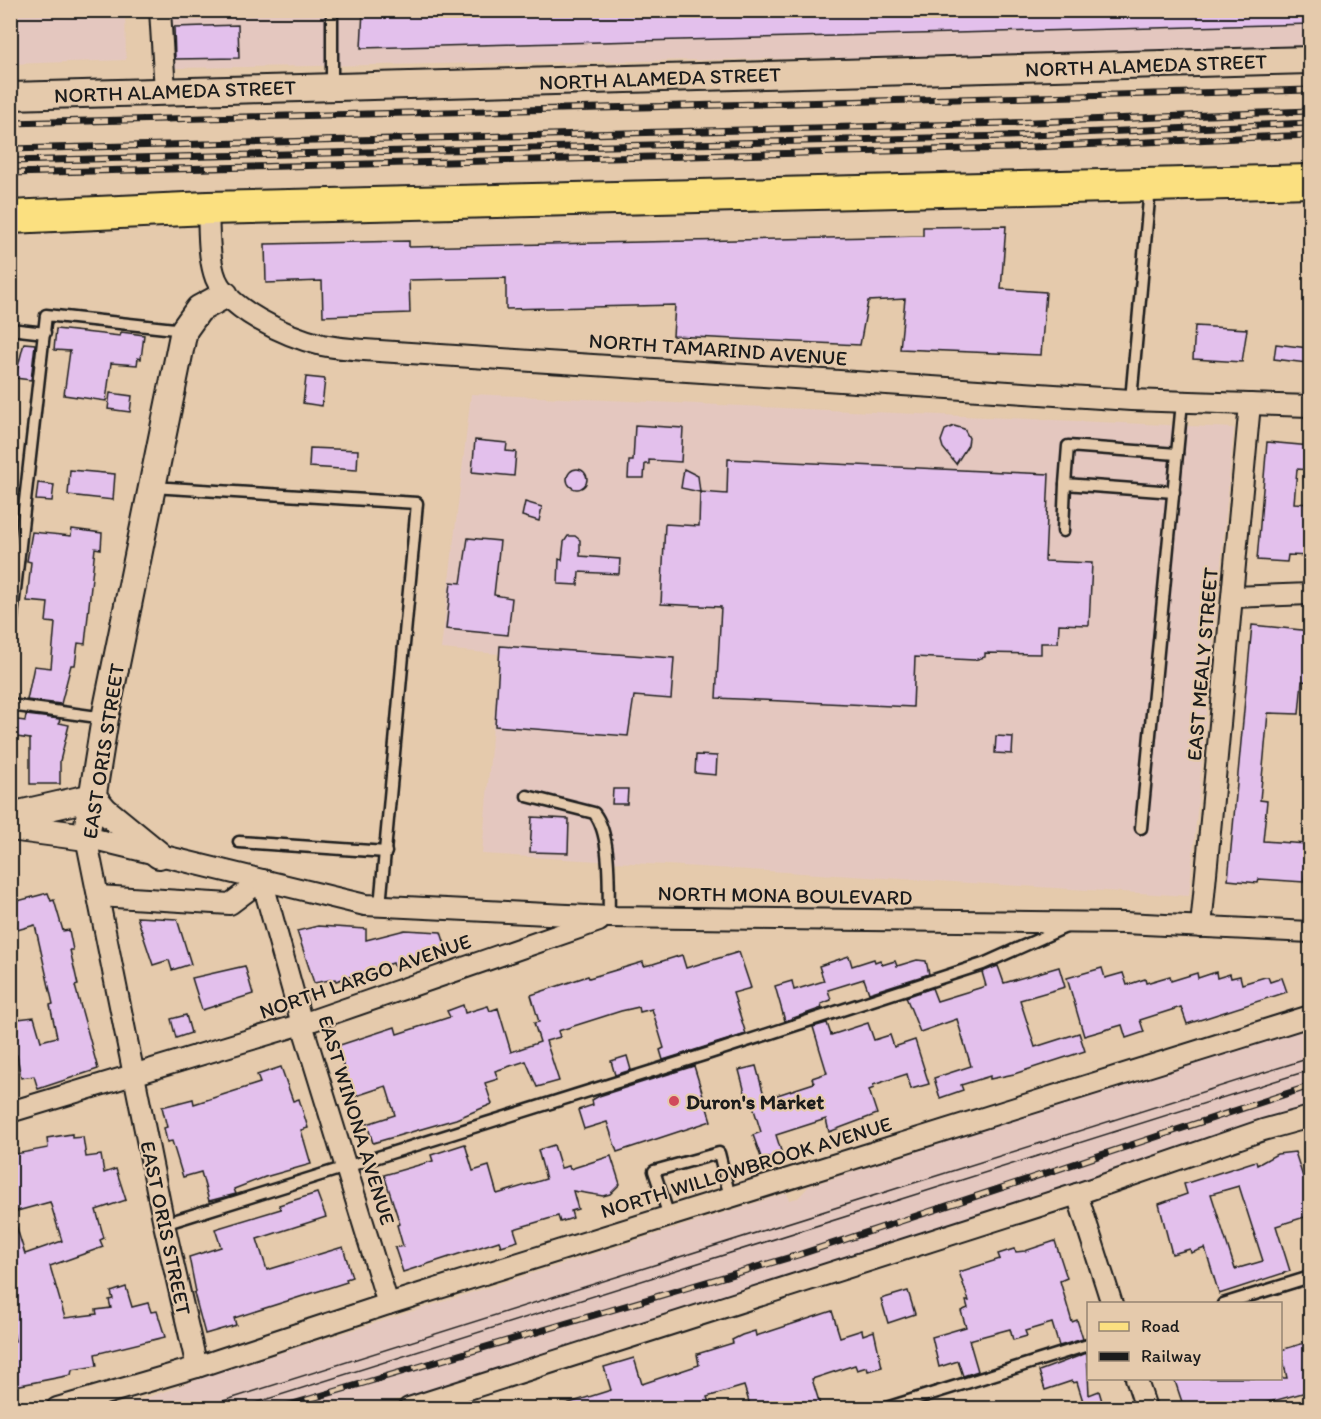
<svg xmlns="http://www.w3.org/2000/svg" width="1321" height="1419" font-family="Itim,sans-serif">
	<style>
		.built { fill: #e4c7bf }
		.building { fill: #e3c0ec; stroke: #1c1c1c; stroke-width: 1.5; fill-rule: evenodd }
		.lines { fill: none; stroke-linecap: round; stroke-linejoin: round }
		.service-casing { stroke: #1c1c1c; stroke-width: 15 }
		.minor-casing { stroke: #1c1c1c; stroke-width: 24 }
		.tertiary-casing { stroke: #1c1c1c; stroke-width: 30 }
		.primary-casing { stroke: #1c1c1c; stroke-width: 36 }
		.service { stroke: #e5caac; stroke-width: 10 }
		.minor { stroke: #e5caac; stroke-width: 20 }
		.tertiary { stroke: #e5caac; stroke-width: 26 }
		.primary { stroke: #fbe080; stroke-width: 32 }
		.tram { stroke: #1c1c1c; stroke-width: 1.5 }
		.rail-casing { stroke: #1c1c1c; stroke-width: 7 }
		.rail { stroke: #e5caac; stroke-width: 4.5; stroke-dasharray: 14; stroke-linecap: butt }
		.poi-dot { fill: #d1495b; stroke: #e5caac; stroke-width: 2 }
		.labels { text-anchor: middle; dominant-baseline: central; stroke-width: 4.5; stroke-linejoin: round; paint-order: stroke }
		.street-label { font-size: 21px; fill: #1c1c1c; stroke: #e5caac }
		.poi-label { font-size: 21px; font-weight: bold; fill: #1c1c1c; stroke: #e5caac; text-anchor: start }
	</style>
	<rect width="100%" height="100%" fill="#e5caac"/>
	<filter id="ink" filterUnits="userSpaceOnUse"><feTurbulence type="fractalNoise" baseFrequency=".0167" numOctaves="2"/><feDisplacementMap in="SourceGraphic" scale="12" xChannelSelector="R" yChannelSelector="G"/><feConvolveMatrix kernelMatrix="1 2 1 2 8 2 1 2 1" color-interpolation-filters="sRGB"/></filter>
	<g filter="url(#ink)">
		<g class="built">
			<path d="M1310 10V51L172 68 169 11Z"/>
			<path d="M10 11H125L126 60 11 64Z"/>
			<path d="M471 394 1234 428 1189 896 482 854 499 654 441 649Z"/>
			<path d="M1310 1026V1112L370 1408H118L207 1376 787 1193 789 1200 798 1198 809 1186Z"/>
		</g>
		<g class="building">
			<path d="M363 10H1311V24L361 48Z"/>
			<path d="M238 25 239 58 175 59 174 27Z"/>
			<path d="M1006 226 1001 289 1046 292 1041 355 900 349 905 299 868 301 860 345 673 336 675 305 506 309V278L409 280 410 313 323 316 322 281 266 283 265 244 409 241V247L923 236V227Z"/>
			<path d="M1195 326 1247 329 1242 362 1193 359Z"/>
			<path d="M56 329 120 336 121 332 144 335 141 359 138 358 137 365 111 363 106 401 64 395 70 351 54 350Z"/>
			<path d="M24 343 35 344 31 380 15 378Z"/>
			<path d="M1276 344 1308 348 1307 363 1274 359Z"/>
			<path d="M306 377 325 379 322 406 303 403Z"/>
			<path d="M110 393 132 396 130 412 108 409Z"/>
			<path d="M635 425 683 428 681 462 649 460V464H645L644 478H628L629 461H633Z"/>
			<path d="M954 426 964 429 969 438 968 445 956 464 943 448 941 441 945 430Z"/>
			<path d="M475 440 507 443 506 451 516 452 514 476 472 472Z"/>
			<path d="M1267 442 1311 446V470L1297 469 1294 503 1311 504V556L1288 555 1287 562 1257 560Z"/>
			<path d="M310 448 358 450 357 470 309 467Z"/>
			<path d="M728 459 1049 474 1045 561 1092 563 1089 625 1059 624 1058 643H1041V654L985 653V657L974 660 915 657 913 707 716 698 721 607 661 604 665 524 699 526 700 492 727 494Z"/>
			<path d="M684 469 698 476 700 492 681 488Z"/>
			<circle cx="577" cy="479" r="10"/>
			<path d="M70 470 115 474 113 500 68 495Z"/>
			<path d="M38 483 54 485 52 501 36 500Z"/>
			<path d="M525 502 542 507 539 521 522 516Z"/>
			<path d="M72 529 102 533 101 549 95 548 85 644 78 643 75 665H71L61 704 27 700 34 666 51 668 55 623 46 622 48 603 27 601 31 562 27 561 32 532 71 536Z"/>
			<path d="M568 536H575L580 540V556L620 559 619 574 579 572 578 585 558 584 559 559 562 560 564 542Z"/>
			<path d="M468 538 500 541 494 595 512 598 508 635 446 629 451 582 461 583Z"/>
			<path d="M1252 625 1311 631V682L1302 681 1299 714 1268 713 1260 800 1267 801 1263 841 1307 844 1304 882 1259 879 1258 883 1228 880Z"/>
			<path d="M500 646 674 658 671 699 634 696 628 736 495 726Z"/>
			<path d="M26 715 60 719 59 723 69 725 60 761V784H30V739L10 736V719L25 721Z"/>
			<path d="M996 736 1013 737 1012 754 995 753Z"/>
			<path d="M696 755 717 756 716 775 695 773Z"/>
			<path d="M613 789H628L627 804H612Z"/>
			<path d="M532 817 569 819 568 853 530 852Z"/>
			<path d="M48 893 51 901 54 900 63 931 69 930 73 950H70L78 985 75 986 98 1069 38 1089 34 1076 21 1078 17 1055 10 1056V1020L34 1017 41 1041 57 1037 50 1005 53 1004 35 925 10 932V903Z"/>
			<path d="M137 917 177 919 191 964 172 970 169 960 153 965Z"/>
			<path d="M318 926 366 929V940L405 930 441 932 448 954 395 969 393 963 336 981 335 979 314 983 297 931Z"/>
			<path d="M739 952 751 988 733 993 746 1034 663 1060 660 1050 664 1048 652 1009 640 1012 639 1007 621 1011 558 1031 560 1037 546 1041 559 1081 537 1087 526 1061 495 1071 498 1079 485 1083 492 1104 456 1119 373 1143 367 1124 395 1115 386 1086 353 1097 337 1046 395 1027 397 1034 450 1017 447 1011 463 1005 465 1013 488 1006 490 1011 498 1008 511 1052 540 1042 534 1023 539 1022 531 995 588 976 589 978 643 962 644 966 653 964 682 955 686 968Z"/>
			<path d="M849 956 852 966 874 959 875 962 880 960 882 965 895 961 897 966 917 960 926 961 929 974 869 993 864 979 828 990 831 1000 821 1004 822 1008 785 1021 775 986 792 981 794 990 824 981 819 966Z"/>
			<path d="M245 966 253 994 202 1010 192 978Z"/>
			<path d="M998 966 1004 983 1059 967 1065 987 1020 1000 1035 1047 1079 1033 1085 1051 1014 1074 990 1079V1076L961 1085 963 1090 940 1098 934 1078 971 1066 957 1019 920 1032 906 997 932 988 937 1001 986 986 982 972Z"/>
			<path d="M1102 968 1105 978 1123 973 1127 985 1145 979 1146 983 1170 976 1171 981 1197 973 1198 978 1216 972 1217 978 1230 974 1231 978 1240 976 1242 984 1265 977H1268L1270 982 1282 978 1287 992 1187 1024 1181 1007 1140 1020 1144 1032 1126 1038 1122 1025 1084 1036 1067 978Z"/>
			<path d="M186 1015 191 1033 176 1038 171 1019Z"/>
			<path d="M827 1023 831 1035 868 1023 874 1040 890 1035 894 1047 915 1040 929 1084 911 1089 907 1074 873 1085 874 1088 869 1090 877 1114 829 1132 826 1119 776 1135 782 1154 762 1160 753 1135 761 1132 751 1100H747L739 1070 756 1066 765 1099 814 1083 812 1078 827 1073 813 1027Z"/>
			<path d="M627 1056 631 1070 615 1075 611 1061Z"/>
			<path d="M694 1066 711 1121 617 1152 607 1122 584 1129 578 1110 593 1105 592 1100 599 1096Z"/>
			<path d="M281 1067 293 1101 299 1099 308 1128 301 1130 311 1164 265 1177 234 1189 236 1194 209 1201 201 1172 183 1177 172 1141 167 1142 164 1128 167 1127 162 1107 193 1099 194 1104 260 1083 257 1075Z"/>
			<path d="M72 1134V1138L83 1137 86 1157 101 1155 104 1173 116 1169 126 1200 96 1210 104 1238 100 1240 103 1247 50 1266 65 1318 97 1314 96 1310 111 1308 109 1300 113 1299 111 1292 126 1287 132 1307 148 1303 151 1312 157 1311 165 1337 95 1354 97 1366 72 1370 71 1375 10 1387V1342L15 1341 10 1316V1220L14 1219 25 1254 62 1241 50 1202 10 1213V1155L48 1148 47 1138Z"/>
			<path d="M465 1144 473 1171 489 1166 497 1194 546 1179 538 1150 554 1145 561 1168 569 1166 570 1169 611 1156 620 1184 610 1194 603 1196 573 1191 578 1209 571 1211 573 1218 560 1222 558 1216 514 1229 518 1241 501 1246 499 1241 403 1272 395 1248 403 1246 397 1225 400 1224 384 1175 433 1161 431 1155Z"/>
			<path d="M1295 1152 1303 1177 1311 1174V1215L1276 1226 1290 1271 1219 1294 1205 1248 1191 1253 1190 1249 1172 1254 1159 1204 1187 1194 1184 1184 1256 1161 1257 1165 1277 1154ZM1239 1186 1263 1261 1235 1269 1211 1194Z"/>
			<path d="M317 1193 326 1217 257 1239 267 1270 343 1247 352 1277 346 1279 347 1282 234 1318 236 1325 205 1334 194 1293 196 1292 189 1257 221 1247 215 1229 281 1209 279 1205Z"/>
			<path d="M1055 1241 1067 1278 1060 1281 1072 1322 1077 1320 1083 1339 1059 1346 1052 1323 1025 1331 1027 1336 1013 1340 1010 1329 969 1340 978 1371 963 1376 958 1361 939 1367 932 1337 966 1327 961 1311 968 1308 966 1301H969L959 1272 1000 1259 998 1254 1014 1249 1016 1252 1025 1251Z"/>
			<path d="M908 1291 915 1314 888 1323 881 1299Z"/>
			<path d="M832 1311 840 1337 862 1330 863 1335 874 1331 882 1367 868 1371 867 1367 857 1370 855 1365 812 1379 821 1408H751L744 1386 707 1397 711 1408H563V1405L611 1390 604 1367 634 1358 642 1384 699 1365 697 1354 733 1343 732 1340 742 1335 755 1331 756 1336Z"/>
			<path d="M1311 1341V1373L1305 1375 1310 1391 1247 1408H1184L1174 1378H1287L1281 1350Z"/>
			<path d="M1087 1353 1089 1395 1099 1391 1104 1408H1085L1077 1382 1073 1383 1072 1381 1045 1390 1039 1371Z"/>
		</g>
		<g class="lines">
			<g class="service-casing">
				<g id="service">
					<path d="M332 86V10"/>
					<path d="M10 329 45 333"/>
					<path d="M1131 400 1150 188"/>
					<path d="M152 487 417 503 380 906"/>
					<path d="M1174 492 1065 484 1068 446 1177 454"/>
					<path d="M1063 531 1065 484"/>
					<path d="M10 634 46 315 184 330"/>
					<path d="M10 705 105 718"/>
					<path d="M527 796 594 813C612 835 608 889 609 917"/>
					<path d="M1141 828 1182 402"/>
					<path d="M239 842 386 852"/>
					<path d="M669 1216 654 1171 719 1153 730 1197"/>
					<path d="M164 1224 710 1053 983 964 1066 927"/>
					<path d="M1223 1304 1310 1277"/>
					<path d="M886 1408 1088 1345"/>
				</g>
			</g>
			<g class="minor-casing">
				<g id="minor">
					<path d="M160 10 165 91"/>
					<path d="M208 208C209 230 208 252 214 273 223 309 289 337 322 345 336 348 350 349 364 350L1131 400 1310 406"/>
					<path d="M1233 597 1310 594"/>
					<path d="M98 896 230 904 262 880 302 1024 388 1304"/>
					<path d="M1201 927 1250 404"/>
					<path d="M10 1112 302 1024 599 921"/>
					<path d="M1077 1194 1112 1304"/>
					<path d="M197 1367 164 1224 86 837 365 905 609 917 1124 923 1310 932"/>
					<path d="M1136 1378 1146 1408"/>
					<path d="M57 1408 197 1367 388 1304 1310 1016"/>
					<path d="M409 1408 1077 1194 1263 1130 1310 1117"/>
				</g>
			</g>
			<g class="tertiary-casing">
				<g id="tertiary">
					<path d="M10 96 1310 60"/>
					<path d="M10 816 93 797 104 810 159 855"/>
					<path d="M10 827 86 837 105 718 184 330 199 309 225 295"/>
				</g>
			</g>
			<g class="primary-casing">
				<path id="primary" d="M10 217 208 208 1310 181"/>
			</g>
			<use href="#service" class="service"/>
			<use href="#minor" class="minor"/>
			<use href="#tertiary" class="tertiary"/>
			<use href="#primary" class="primary"/>
			<g class="tram">
				<path d="M201 1408 1310 1058"/>
				<path d="M239 1408 1310 1070"/>
			</g>
			<g class="rail-casing">
				<g id="rail">
					<path d="M10 123 1310 90"/>
					<path d="M10 149 1009 123 1310 111"/>
					<path d="M10 161 1009 136 1310 123"/>
					<path d="M10 173 1009 148 1310 135"/>
					<path d="M279 1408 798 1255 1310 1086"/>
				</g>
			</g>
			<use href="#rail" class="rail"/>
		</g>
	</g>
	<circle class="poi-dot" cx="674" cy="1101" r="6"/>
	<g class="labels">
		<g class="street-label">
			<text transform="translate(1146 65) rotate(-2)">NORTH ALAMEDA STREET</text>
			<text transform="translate(660 78) rotate(-2)">NORTH ALAMEDA STREET</text>
			<text transform="translate(175 91) rotate(-2)">NORTH ALAMEDA STREET</text>
			<text transform="translate(718 349) rotate(4)">NORTH TAMARIND AVENUE</text>
			<text transform="translate(1202 664) rotate(-85)">EAST MEALY STREET</text>
			<text transform="translate(103 751) rotate(-81)">EAST ORIS STREET</text>
			<text transform="translate(785 895) rotate(1)">NORTH MONA BOULEVARD</text>
			<text transform="translate(365 976) rotate(-19)">NORTH LARGO AVENUE</text>
			<text transform="translate(357 1120) rotate(73)">EAST WINONA AVENUE</text>
			<text transform="translate(746 1167) rotate(-17)">NORTH WILLOWBROOK AVENUE</text>
			<text transform="translate(166 1228) rotate(78)">EAST ORIS STREET</text>
		</g>
		<g class="poi-label">
			<text x="686" y="1101">Duron's Market</text>
		</g>
	</g>
	<rect width="1321" height="1419" fill="none" stroke="#e5caac" stroke-width="36"/>
	<rect x="18" y="18" width="1285" height="1383" fill="none" stroke="#1c1c1c" stroke-width="2" filter="url(#ink)"/>
	<rect x="1087" y="1302" width="195" height="78" fill="#e5caac" stroke="#958472" stroke-width="1.5"/>
	<rect x="1099" y="1322" width="30" height="9" fill="#fbe080" stroke="#958472" stroke-width="1.5"/>
	<text x="1141" y="1332" font-size="18" fill="#1c1c1c">Road</text>
	<rect x="1099" y="1352" width="30" height="9" fill="#1c1c1c" stroke="#958472" stroke-width="1.5"/>
	<text x="1141" y="1362" font-size="18" fill="#1c1c1c">Railway</text>
</svg>
